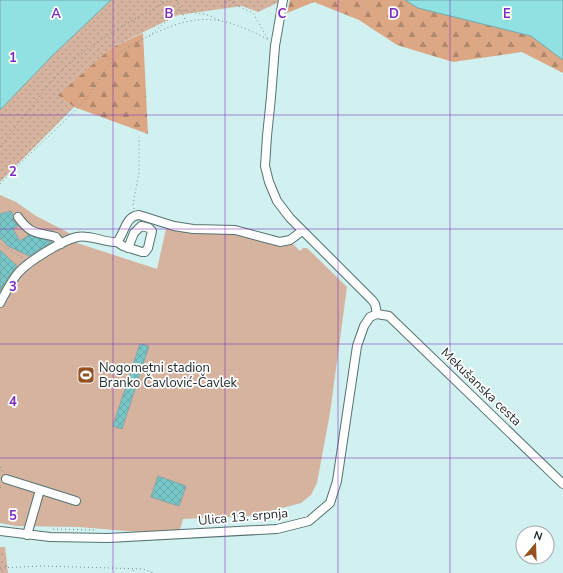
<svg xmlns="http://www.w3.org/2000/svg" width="563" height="573" font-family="'Nunito Sans',sans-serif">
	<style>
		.grass { fill: url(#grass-dots) }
		.forest { fill: url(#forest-firs) }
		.park { fill: #d5b39e }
		.water { fill: #91e1e3; stroke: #6ea9ab }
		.building { fill: url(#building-cross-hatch); stroke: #87a4a5 }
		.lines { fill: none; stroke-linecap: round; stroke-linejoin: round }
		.minor-casing { stroke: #567272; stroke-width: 10 }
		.path { stroke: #758a8a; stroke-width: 1; stroke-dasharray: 1 3; stroke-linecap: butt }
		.minor { stroke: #fff; stroke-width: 8 }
		.grid { fill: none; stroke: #7b2cbf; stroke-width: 1; stroke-opacity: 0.55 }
		.labels { text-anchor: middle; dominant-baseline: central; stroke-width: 3.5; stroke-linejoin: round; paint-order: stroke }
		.poi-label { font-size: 13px; fill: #1c2728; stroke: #fff; text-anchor: start }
		.street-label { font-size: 13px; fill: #1c2728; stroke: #fff }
		.grid-label { font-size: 13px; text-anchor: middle; font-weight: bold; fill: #7b2cbf; stroke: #fff; stroke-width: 3.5; stroke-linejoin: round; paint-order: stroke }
	</style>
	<defs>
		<pattern id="grass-dots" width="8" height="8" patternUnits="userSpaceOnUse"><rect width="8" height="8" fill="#d5b39e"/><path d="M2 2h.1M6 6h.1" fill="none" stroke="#b69a88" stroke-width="1.8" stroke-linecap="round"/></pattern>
		<pattern id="forest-firs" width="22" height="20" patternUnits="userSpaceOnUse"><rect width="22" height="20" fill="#dca785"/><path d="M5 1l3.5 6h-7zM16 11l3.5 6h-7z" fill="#b2886d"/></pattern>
		<pattern id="building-cross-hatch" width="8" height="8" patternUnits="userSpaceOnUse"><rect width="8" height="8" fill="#77c6c8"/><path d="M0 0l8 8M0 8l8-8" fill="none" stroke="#66aaac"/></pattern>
	</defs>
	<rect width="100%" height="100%" fill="#d1f0f0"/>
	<g class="grass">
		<path d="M111 0H280L279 2 258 12 242 6 178 15 111 48 59 95 74 107 0 182V110L53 55Z"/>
		<path d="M0 547H5L8 573H0Z"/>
	</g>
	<g class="forest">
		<path d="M290 0H405L418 8 531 36 563 60V73L522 52 453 62 397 45 359 20 314 2 287 13Z"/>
		<path d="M143 33 148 134 74 107 58 95 111 48Z"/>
	</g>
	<path class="park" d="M0 195 16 202 36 216 73 235 77 243 157 269 166 229C192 234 218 229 243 235 249 237 255 238 261 240 274 244 279 251 292 243L300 251 303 248H307L347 287 330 413 317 483 311 495 301 503 271 511 248 516 183 519 180 530 138 532 79 527 16 526 0 523Z"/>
	<g class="water">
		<path d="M0 0H111L53 55 0 110Z"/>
		<path d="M405 0H563V60L531 36 418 8Z"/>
	</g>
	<g class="building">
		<path d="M11 211 13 215V220L18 226 13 229 20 241 29 235 52 242 29 256 8 246 0 238V214Z"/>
		<path d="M0 250 17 266 9 276 0 291Z"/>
		<path d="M140 344 149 346 122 429 113 426Z"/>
		<path d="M158 476 186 486 179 506 151 497Z"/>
	</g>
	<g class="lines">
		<g class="minor-casing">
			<g id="minor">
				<path d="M283 0 275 46 271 97 267 136 265 166 269 182 277 201 290 218 372 300 375 304 377 314"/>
				<path d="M18 217C31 235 36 232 56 237L61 244"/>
				<path d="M117 242 123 246 142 252H145L148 248 152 231 149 228 141 226 134 233 128 248"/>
				<path d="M0 303C5 294 12 279 19 272 29 261 63 240 77 237 90 234 104 243 117 242 125 233 125 216 139 215L174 226 193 229 235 230 280 242 290 240 302 231"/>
				<path d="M6 479 76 501"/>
				<path d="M0 531 50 537 108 538 277 529 309 521 330 503 337 481 357 346 364 326 370 317 377 314 389 316 393 320 563 484"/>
				<path d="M27 535 40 490"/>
			</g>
		</g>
		<g class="path">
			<path d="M176 0 186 21"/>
			<path d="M229 0 234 4 253 13 268 39"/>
			<path d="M149 36 180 10 208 15 219 20"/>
			<path d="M0 147C18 125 34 102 53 80 84 45 129 22 170 0"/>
			<path d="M0 184C26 156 56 131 82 103 96 88 104 68 119 54 129 45 141 40 153 34 199 12 224 16 269 40"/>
			<path d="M134 209 133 204 139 173V137"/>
			<path d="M1 244 24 259"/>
			<path d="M0 467 3 472"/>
			<path d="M0 488 3 486"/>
			<path d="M53 529 97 530"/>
			<path d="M0 568 41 566 112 568 143 569 154 573"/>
			<path d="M133 570 134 573"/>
		</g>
		<use href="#minor" class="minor"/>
	</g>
	<path class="grid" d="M113 0V573M225 0V573M338 0V573M450 0V573M0 115H563M0 229H563M0 344H563M0 458H563"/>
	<defs>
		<g id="stadium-square" transform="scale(0.9)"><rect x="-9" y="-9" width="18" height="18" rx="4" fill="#945220" stroke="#fff"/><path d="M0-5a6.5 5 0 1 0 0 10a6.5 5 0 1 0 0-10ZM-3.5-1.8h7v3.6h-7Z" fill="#fff"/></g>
	</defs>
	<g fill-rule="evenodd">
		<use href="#stadium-square" x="86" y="375"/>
	</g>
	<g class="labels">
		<g class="poi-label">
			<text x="99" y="368">Nogometni stadion<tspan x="99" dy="15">Branko Čavlović-Čavlek</tspan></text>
		</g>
		<g class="street-label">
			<text transform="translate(481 387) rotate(44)">Mekušanska cesta</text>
			<text transform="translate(243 517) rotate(-5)">Ulica 13. srpnja</text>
		</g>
	</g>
	<g class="grid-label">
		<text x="56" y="18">A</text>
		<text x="169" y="18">B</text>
		<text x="282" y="18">C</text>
		<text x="394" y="18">D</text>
		<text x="507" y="18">E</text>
		<text x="13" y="62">1</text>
		<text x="13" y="176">2</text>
		<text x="13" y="291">3</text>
		<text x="13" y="406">4</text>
		<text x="13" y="520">5</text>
	</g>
	<g transform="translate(535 545) rotate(19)"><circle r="19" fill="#ffffff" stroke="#a4a9a9"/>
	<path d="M0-3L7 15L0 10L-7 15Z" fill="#945220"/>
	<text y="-6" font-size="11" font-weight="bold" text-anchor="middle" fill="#1c2728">N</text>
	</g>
</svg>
